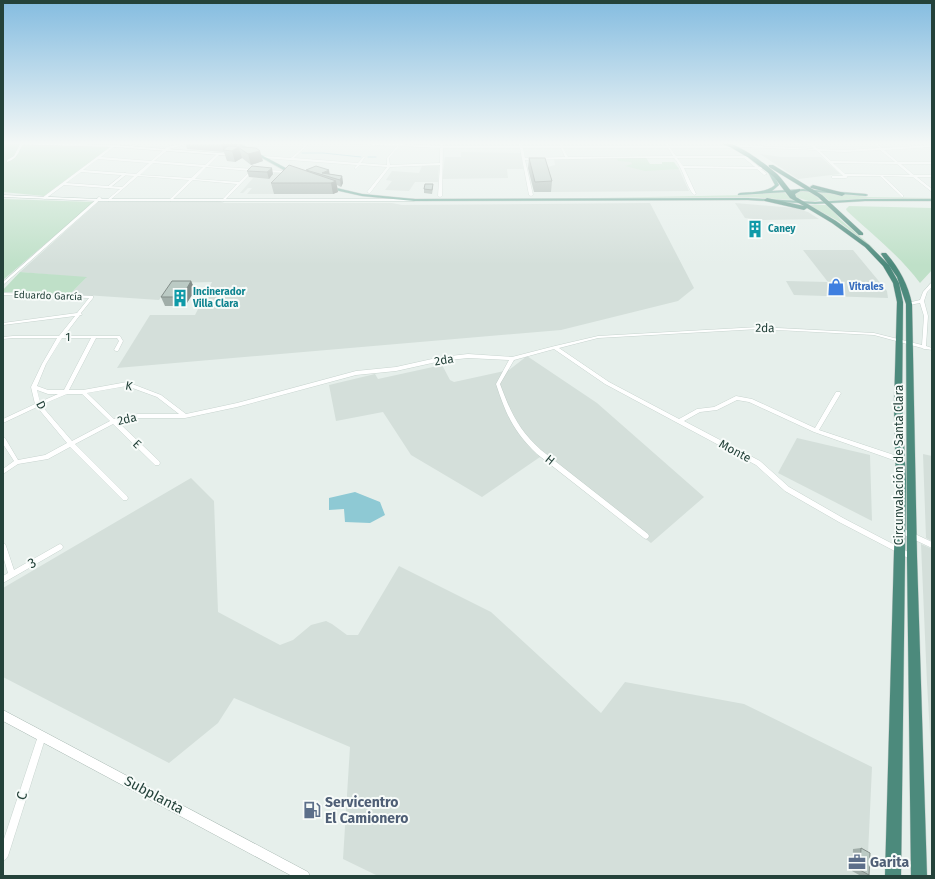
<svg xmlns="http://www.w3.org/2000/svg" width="935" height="879" font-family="'Fira Sans',sans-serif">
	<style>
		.built { fill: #d4dfda }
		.green { fill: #bfe0c8 }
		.water { fill: #8ec9d4 }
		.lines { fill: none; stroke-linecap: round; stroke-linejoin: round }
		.stream { stroke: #8ec9d4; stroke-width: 1 }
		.pedestrian-casing { stroke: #a8b8b2; stroke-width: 3 }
		.minor-casing { stroke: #a8b8b2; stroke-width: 0.5 }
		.tertiary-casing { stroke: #a8b8b2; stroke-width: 1 }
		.secondary-casing { stroke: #a4bbb3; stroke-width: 1 }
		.primary-casing { stroke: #c2cac8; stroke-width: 1 }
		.trunk-casing { stroke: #c2cac8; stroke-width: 1 }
		.pedestrian { stroke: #fff; stroke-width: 2.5 }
		.minor { fill: #fff; fill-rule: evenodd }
		.tertiary { fill: #fff; fill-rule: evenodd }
		.secondary { fill: #fff; fill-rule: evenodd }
		.primary { fill: #6aa596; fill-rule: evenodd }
		.trunk { fill: #4c8a7c; fill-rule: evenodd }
		.wall { fill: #a1aea9 }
		.shaded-wall { fill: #838d89 }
		.building { fill: #bbcac4; stroke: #838d89 }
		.labels { text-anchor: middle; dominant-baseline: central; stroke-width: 4; stroke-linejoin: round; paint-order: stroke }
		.far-culture-label { font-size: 10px; font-weight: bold; fill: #0d838f; stroke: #f7fbf9; text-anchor: start }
		.far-shop-label { font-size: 10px; font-weight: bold; fill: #366cbe; stroke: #f7fbf9; text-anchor: start }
		.far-street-label { font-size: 10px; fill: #24423a; stroke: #f7fbf9 }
		.street-label { font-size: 12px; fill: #24423a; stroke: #f7fbf9 }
		.near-street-label { font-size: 14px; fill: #24423a; stroke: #f7fbf9 }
		.near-service-label { font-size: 14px; font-weight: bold; fill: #4e5e75; stroke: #f7fbf9; text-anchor: start }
	</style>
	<rect width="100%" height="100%" fill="#e6efeb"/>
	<g class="built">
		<path d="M461 152 521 153 523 169H507L508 178 442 179 445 157H461Z"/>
		<path d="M760 154 781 157H821L840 174 798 179Z"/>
		<path d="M646 158 651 167H678L689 191 551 192 544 168 555 165 554 159Z"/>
		<path d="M422 166H439L438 182H415L409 191 385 190 392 181 386 180 392 171 419 173Z"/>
		<path d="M275 172 286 173 274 194H247L252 188H248L243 193H240L253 178 269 179Z"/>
		<path d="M220 201 224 203H392L402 205 650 203 694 288 678 301 561 330 117 368 150 315H195L212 282 171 283 159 300 70 294 86 278 20 272 98 202Z"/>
		<path d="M735 203 795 208 808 212 819 219 761 220 745 218Z"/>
		<path d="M803 250H853L887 291 888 298 794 295 786 281 828 282Z"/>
		<path d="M527 356 597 403 704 497 651 543 540 457 482 497 411 455 383 412 336 421 329 385 375 374 378 379 442 365 450 380 454 382 509 370Z"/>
		<path d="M797 438 870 455 872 521 778 473Z"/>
		<path d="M923 454 932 456V541L926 538Z"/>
		<path d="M191 478 214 501 218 612 280 645 293 640 311 625 326 621 332 624 347 635H358L399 566 491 612 601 713 625 682 744 704 872 767 867 876H378L343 859 350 747 234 698 218 723 169 763 3 677V588Z"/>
		<path d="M921 544 932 549V752L931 751 927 683Z"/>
	</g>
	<g class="green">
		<path d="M3 144 110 147 44 196 3 192Z"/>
		<path d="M646 158 650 164H662V162H674L679 169 645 171 625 166 632 164 631 162 618 161 617 159Z"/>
		<path d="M802 191 814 193 820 200 812 202 795 197 794 193Z"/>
		<path d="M784 192 793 200 749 197 599 198 748 195Z"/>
		<path d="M818 192 869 197 932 198V200L871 198 830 201Z"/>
		<path d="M3 199 94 202 3 280Z"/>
		<path d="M809 205H828L841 220 877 251 838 221Z"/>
		<path d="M849 206 932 208V270L920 283C899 255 872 234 847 211L846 209Z"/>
		<path d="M20 272 87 277 70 294 4 292 3 290Z"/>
	</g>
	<path class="water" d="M355 492 380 502 385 515 370 523 345 522 344 509 329 510V498Z"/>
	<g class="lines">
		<g class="stream">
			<path d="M302 153H323L361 157"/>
			<path d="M368 157H376"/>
		</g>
		<g class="pedestrian-casing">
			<path id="pedestrian" d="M109 187 125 174"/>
		</g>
		<g class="minor-casing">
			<g id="minor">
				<path d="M21 142 23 143C19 152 17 159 7 162V160L14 156Z"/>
				<path d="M66 142H68L63 145 61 144Z"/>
				<path d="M141 142H143L131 148 129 147Z"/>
				<path d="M191 142H193L169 149 154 161 205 165 218 153 219 154V155L208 166 255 169 257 170 253 171 224 201H223V199L237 184 193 180 171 201H170V199L189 180 138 176 109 201H108V199L120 189 64 185 45 199 42 198 113 145 115 146 101 157 151 161 167 147ZM98 159 149 163 136 174 83 170ZM153 163 203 167 191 178 140 175ZM206 167 250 171 239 182 195 179ZM81 172 134 176 122 187 66 183Z"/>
				<path d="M309 142H311L294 158 358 163 364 156 365 157 361 163 387 165V158L397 146 337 143 336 142H344L398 144 400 142H402L401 144 440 146 441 142H443V146H519V142H521L522 146H560L558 142H560L562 146H666L664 142H666L669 146H734L735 148H670L676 156H752V158H748L759 167H762V169H761L767 174 764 175 757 169 684 168 696 194 694 195C688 189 685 177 681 169 679 165 677 161 674 158H622L525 160 533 195 531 196 529 195 520 148H443L442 196 440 197 438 196 440 165 390 167 370 193H369L367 192 387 167 360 165 356 169 354 168 357 165 263 158 262 157 263 156 291 158ZM399 146 440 148V163L390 165 389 158ZM523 148H561L565 157 525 158ZM563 148H668L673 156 568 157ZM677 158H744L755 167 683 166Z"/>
				<path d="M808 142H810L818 149 845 150 879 148 874 142H876L882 148 932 145V147L884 150 898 162H932V164H901L914 175H932V177H917L932 189V192L913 177 883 176 903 195V197H902L880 176H847L848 177 846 178H832V176H843L816 150 740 147 739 146 740 145 814 149ZM880 150 895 162 831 161 820 151 845 152ZM833 163 897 164 910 175 845 174Z"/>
				<path d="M266 170 289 171 291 172 289 173 265 172V170Z"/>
				<path d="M99 197 102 198 3 285V282Z"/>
				<path d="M931 283H932V287L927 292 924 301 928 316 926 346 932 348V350L926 349H924L922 348 874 335 759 329 598 338 559 348 609 382 679 419 697 409 714 407 736 396 752 399 815 428 836 392H840L841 393 819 430 903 458 904 460 903 462H899L814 432 749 402 737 400 717 410 700 412 684 421 760 461 789 487 843 518 914 555 915 557 914 559 912 560 839 522 785 491 756 465 605 384 554 349 514 360 500 384C511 413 518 429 541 450L648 534 649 536 648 538 646 539 644 538 537 454C513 431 506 414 496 384L509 360 468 358 441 361 396 371 356 375 237 407 185 418H138L118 422 159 461 160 463 159 465H155L113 424 75 444 127 496 128 498 127 500H123L70 447 48 459 18 464 3 474V469L14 461 3 444V437L5 438 18 460 45 455 67 443 37 407 3 423V419L35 404 31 387 42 364 57 338H13L3 339V337L13 336H59L75 316 3 325V323L77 313 89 298 3 295V293L93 296V298L81 313 82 315H80L64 336H120L123 341 118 351H116L114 350 119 341 117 338H96L69 390H83L127 382 161 395 186 414 237 403 356 371 396 367 441 357 468 354 512 357 555 346 598 336 759 327 874 333 922 345 924 316 920 303 909 305 907 304V303L920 300 923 292ZM62 338H91L64 390H48L37 386 46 364ZM127 386 157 397 179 414H138L114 419 87 393ZM37 390 48 394H58L40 402ZM67 394H82L110 421 72 441 41 405Z"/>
				<path d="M900 527 932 542V548L898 532 897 530 898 528Z"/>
				<path d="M3 543 5 544 6 546 14 570 58 545 60 544 62 545 63 547 62 549 3 583V576L8 573 3 556Z"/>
				<path d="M42 732 45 733 46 736 8 856 6 859 3 861V842L38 736 39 733Z"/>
			</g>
		</g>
		<g class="tertiary-casing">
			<g id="tertiary">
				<path d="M3 142 114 145 233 154 235 155 233 156 114 147 3 144Z"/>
				<path d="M236 142H245L237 144Z"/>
				<path d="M3 710 308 872 310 876H292L3 721Z"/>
			</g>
		</g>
		<g class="secondary-casing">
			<path id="secondary" d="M3 195 98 199H414L416 200 414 201H98L3 197Z"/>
		</g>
		<g class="primary-casing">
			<g id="primary">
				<path d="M233 142H237L295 173 291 174Z"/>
				<path d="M770 171 772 172 779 185 772 191 803 189 866 194 868 195 866 196 803 191 738 195V194L740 193C752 192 766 193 775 185L768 172Z"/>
				<path d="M328 186 362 194 414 199 748 198 815 202 865 199H932V201H865L815 204 748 200 414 201 362 196 326 188V186Z"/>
			</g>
		</g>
		<g class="trunk-casing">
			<g id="trunk">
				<path d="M718 142C734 139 765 164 777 174 782 179 787 186 791 191L800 189V191L795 194 796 197 836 221 869 245 889 265 899 283 903 302 902 406 906 480 901 876H885L896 480 894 406 897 302 893 283 883 266 865 247 832 223 807 208 804 210 765 201 764 200 767 198 804 206 790 198 774 177 749 158 732 148Z"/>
				<path d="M769 165H773L822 195 863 233V235H859L818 197 769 167Z"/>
				<path d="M813 185 844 193 845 194 842 196 811 188 810 187Z"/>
				<path d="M882 253H886C899 268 908 284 912 304L917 557 927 876H911L907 557 906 304 897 277 881 254Z"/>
			</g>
		</g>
		<use href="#pedestrian" class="pedestrian"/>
		<use href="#minor" class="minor"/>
		<use href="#tertiary" class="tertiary"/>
		<use href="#secondary" class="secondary"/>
		<use href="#primary" class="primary"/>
		<use href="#trunk" class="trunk"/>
	</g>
	<g class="wall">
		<path d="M185 142H237L238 144 263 161 251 165 242 158 235 162 227 161 224 152 187 149Z"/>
		<path d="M529 158 552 181 551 192H534L528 168Z"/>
		<path d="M252 166 273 174 269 179 249 177 247 171Z"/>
		<path d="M306 170 342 176 343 183 341 187 337 185 338 192 333 194H274L271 183 307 171Z"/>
		<path d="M433 188 432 194 424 193V189Z"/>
		<path d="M191 281 195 290 185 306H165L161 297Z"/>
		<path d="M861 848 869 875 861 876 852 871 853 849Z"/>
	</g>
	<g class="shaded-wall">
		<path d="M221 142H237L242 158 235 162 232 151 224 150Z"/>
		<path d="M260 151 263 161 251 165 248 154Z"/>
		<path d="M272 168 273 174 269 179 267 172Z"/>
		<path d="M329 170 330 176 322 173Z"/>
		<path d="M342 176 343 183 341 187 340 180Z"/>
		<path d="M336 181 338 192 333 194 331 183Z"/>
		<path d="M191 281 195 290 185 306 182 297Z"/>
	</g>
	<g class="building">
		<path d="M238 144 245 148 235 147Z"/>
		<path d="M228 146 256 148 260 151 248 154 238 147 232 151 223 150Z"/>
		<path d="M529 158H545L552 181 535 182Z"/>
		<path d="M289 165 336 181 331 183H271Z"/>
		<path d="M252 166 272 168 267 172 247 171Z"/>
		<path d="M316 166 329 170 322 173 342 176 340 180 306 170Z"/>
		<path d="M425 184H433L432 190 424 189Z"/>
		<path d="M172 281H191L182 297H161Z"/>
		<path d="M861 848 870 853 869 875 860 870Z"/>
	</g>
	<linearGradient id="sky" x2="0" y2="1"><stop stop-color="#84bce0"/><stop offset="0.54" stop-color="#f4f8f6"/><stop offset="1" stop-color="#f4f8f6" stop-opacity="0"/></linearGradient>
	<rect width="935" height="265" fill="url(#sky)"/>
	<defs>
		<g id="building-bare" transform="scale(1.38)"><path d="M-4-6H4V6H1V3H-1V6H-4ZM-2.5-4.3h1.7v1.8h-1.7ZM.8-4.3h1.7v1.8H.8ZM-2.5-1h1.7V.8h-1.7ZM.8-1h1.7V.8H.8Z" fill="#0f9aa8" stroke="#f7fbf9" stroke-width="2.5" paint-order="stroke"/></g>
		<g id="shop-bare" transform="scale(1.38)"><path d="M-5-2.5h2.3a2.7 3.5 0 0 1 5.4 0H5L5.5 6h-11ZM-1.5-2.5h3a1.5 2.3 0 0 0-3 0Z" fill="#3f7fe0" stroke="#f7fbf9" stroke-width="2.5" paint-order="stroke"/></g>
		<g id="fuel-bare" transform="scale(1.38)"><path d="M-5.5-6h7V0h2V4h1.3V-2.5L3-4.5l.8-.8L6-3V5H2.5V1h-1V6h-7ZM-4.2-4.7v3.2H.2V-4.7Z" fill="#5c6f8a" stroke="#f7fbf9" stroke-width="2.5" paint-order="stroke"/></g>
		<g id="office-bare" transform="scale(1.38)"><path d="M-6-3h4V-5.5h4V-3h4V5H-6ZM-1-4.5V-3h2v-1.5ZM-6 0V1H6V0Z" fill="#5c6f8a" stroke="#f7fbf9" stroke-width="2.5" paint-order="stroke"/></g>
	</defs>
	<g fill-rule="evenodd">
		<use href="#building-bare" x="755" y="229"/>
		<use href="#shop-bare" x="836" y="287"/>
		<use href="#building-bare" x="180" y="298"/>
		<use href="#fuel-bare" x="312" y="810"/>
		<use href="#office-bare" x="857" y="862"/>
	</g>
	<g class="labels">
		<g class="far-culture-label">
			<text x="768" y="229">Caney</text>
			<text x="193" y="292">Incinerador<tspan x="193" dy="12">Villa Clara</tspan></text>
		</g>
		<g class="far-shop-label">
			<text x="849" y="287">Vitrales</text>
		</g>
		<g class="far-street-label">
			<text transform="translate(48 296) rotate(2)">Eduardo García</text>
		</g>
		<g class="street-label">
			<text transform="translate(765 328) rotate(1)">2da</text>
			<text transform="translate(68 337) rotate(1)">1</text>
			<text transform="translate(444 360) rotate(-9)">2da</text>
			<text transform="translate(129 386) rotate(10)">K</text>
			<text transform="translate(41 405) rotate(63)">D</text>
			<text transform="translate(127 419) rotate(-13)">2da</text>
			<text transform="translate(137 444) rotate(44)">E</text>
			<text transform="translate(735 451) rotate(28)">Monte</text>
			<text transform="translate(550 460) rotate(39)">H</text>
			<text transform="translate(899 465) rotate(-90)">Circunvalación de Santa Clara</text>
		</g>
		<g class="near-street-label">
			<text transform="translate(32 563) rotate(-30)">3</text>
			<text transform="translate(154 795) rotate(28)">Subplanta</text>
			<text transform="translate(22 796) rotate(-72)">C</text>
		</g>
		<g class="near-service-label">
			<text x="325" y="802">Servicentro<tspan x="325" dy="16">El Camionero</tspan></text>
			<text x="870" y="862">Garita</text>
		</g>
	</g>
	<rect width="935" height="879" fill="none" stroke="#24423a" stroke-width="8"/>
</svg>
